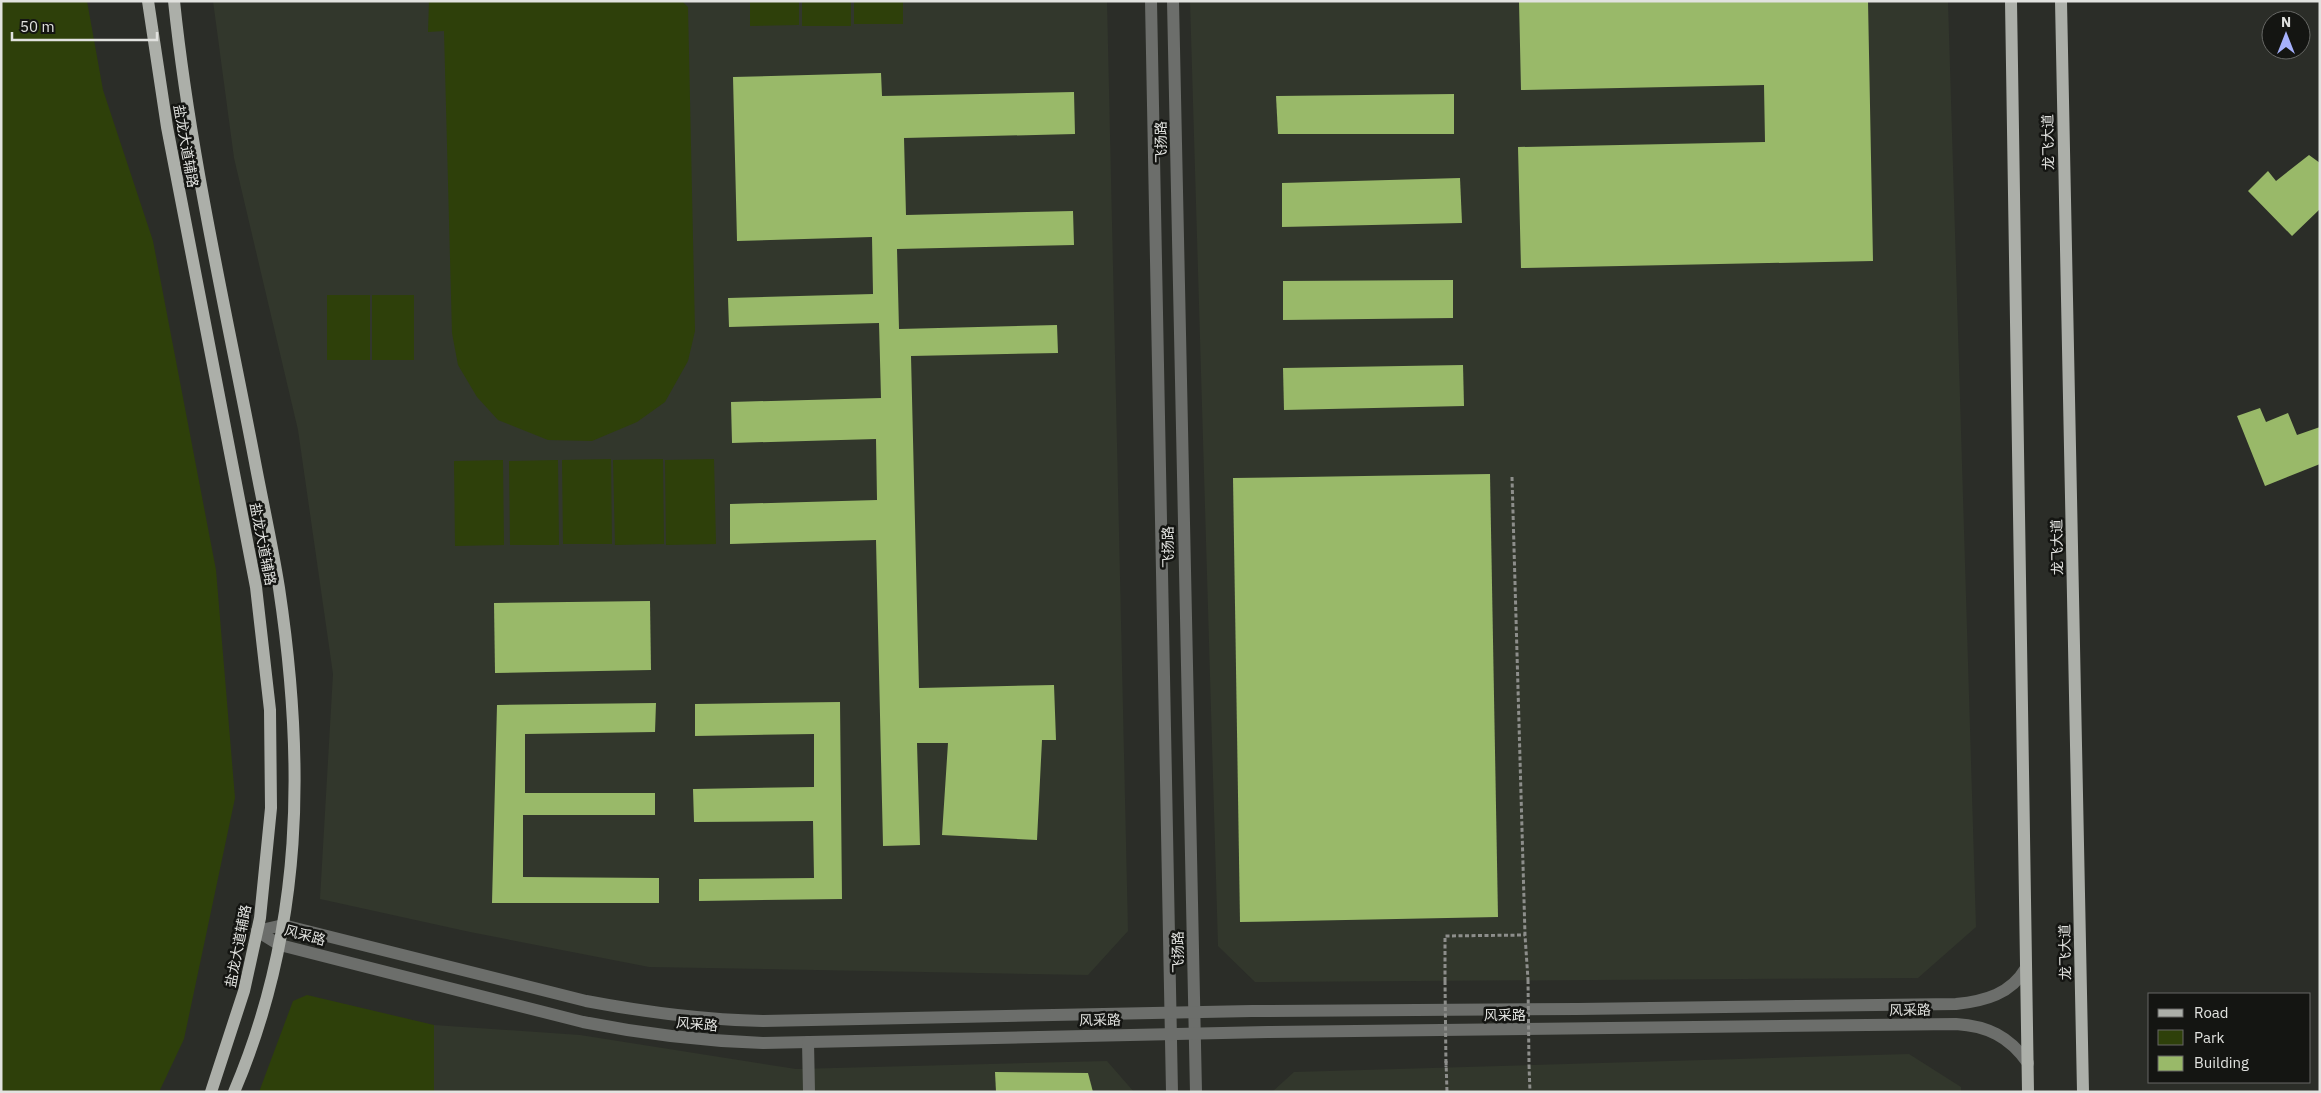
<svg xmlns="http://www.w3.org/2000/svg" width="2321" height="1093" font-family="'IBM Plex Sans','Noto Sans SC',sans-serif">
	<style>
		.built { fill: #32372c }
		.green { fill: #2e400a }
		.building { fill: #99b969 }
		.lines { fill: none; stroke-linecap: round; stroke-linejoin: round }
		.path { stroke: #8d8e8b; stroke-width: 3; stroke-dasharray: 4 2.5; stroke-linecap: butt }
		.minor { stroke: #6c6e6b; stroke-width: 12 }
		.major { stroke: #acafa9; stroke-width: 12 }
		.path-bridge { stroke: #8d8e8b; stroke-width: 3; stroke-dasharray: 4 2.5; stroke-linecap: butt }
		.labels { text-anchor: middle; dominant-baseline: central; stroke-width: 5; stroke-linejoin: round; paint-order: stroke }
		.street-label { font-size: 14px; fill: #e1e2df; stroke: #141512 }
	</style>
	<rect width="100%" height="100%" fill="#2b2d28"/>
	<g class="built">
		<path d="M213 1H1107L1128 931 1088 975 649 967 470 932 320 899 333 674 298 430 234 158Z"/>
		<path d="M1190 1H1948L1976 927 1918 978 1255 982 1218 946Z"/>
		<path d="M434 1025 580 1035 796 1069 1107 1061 1134 1092H434Z"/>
		<path d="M1909 1054 1961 1087V1092H1272L1294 1072Z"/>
	</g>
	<g class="green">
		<path d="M1 1H87L103 90 153 241 216 570 235 798 184 1039 159 1092H1Z"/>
		<path d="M429 1H682L688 7 695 331 688 361 665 402 637 422 592 441 548 440 498 420 477 397 458 365 452 333 444 31 428 32Z"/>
		<path d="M750 1H799V25L750 26Z"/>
		<rect x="802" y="1" width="49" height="25"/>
		<rect x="854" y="1" width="49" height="23"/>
		<rect x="327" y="295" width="43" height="65"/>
		<rect x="372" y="295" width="42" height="65"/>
		<path d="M611 459 612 544H563L562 460Z"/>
		<path d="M663 459 664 544 615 545 613 460Z"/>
		<path d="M714 459 716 544 666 545 665 460Z"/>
		<path d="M503 460 504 545 455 546 454 461Z"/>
		<path d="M558 460 559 545H510L509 461Z"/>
		<path d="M307 995 434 1025V1092H259L293 1001Z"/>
	</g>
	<g class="building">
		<path d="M1519 1H1868L1873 261 1521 268 1518 147 1765 142 1764 85 1521 90Z"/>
		<path d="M881 73 882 96 1074 92 1075 134 904 138 906 215 1073 211 1074 245 897 249 899 329 1057 325 1058 353 911 356 919 688 1054 685 1056 740H1042L1037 840 942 835 948 743H917L920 845 883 846 876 540 730 544V504L877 500 876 439 732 443 731 402 881 398 879 323 729 327 728 298 873 294 872 237 737 241 733 77Z"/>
		<path d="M1454 94V134H1278L1276 96Z"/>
		<path d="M2309 155 2320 163V209L2292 236 2248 191 2268 171 2276 181Z"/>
		<path d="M1460 178 1462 223 1282 227V183Z"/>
		<path d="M1453 280V318L1283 320V281Z"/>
		<path d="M1463 365 1464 406 1284 410 1283 368Z"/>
		<path d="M2260 408 2266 422 2288 413 2297 435 2320 427V464L2265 486 2237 416Z"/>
		<path d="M1490 474 1498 917 1240 922 1233 478Z"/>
		<path d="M650 601 651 670 495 673 494 603Z"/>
		<path d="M840 702 842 899 699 901V879L814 878 813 821 694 822 693 789 814 787V734L695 736V704Z"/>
		<path d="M656 703 655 732 525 734V793H655V815H523V877L659 878V903H492L497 705Z"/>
		<path d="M995 1072 1088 1073 1093 1092H996Z"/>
	</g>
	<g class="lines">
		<g class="path">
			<path d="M1512 477 1525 935 1528 980"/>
			<path d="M1445 981V936L1525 935"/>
			<path d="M1446 1061 1447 1092"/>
			<path d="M1529 1065 1530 1092"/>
		</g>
		<g class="minor">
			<path d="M1151 1 1172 1092"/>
			<path d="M1173 1 1196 1092"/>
			<path d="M257 931 280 945 583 1022C643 1034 702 1041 763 1043L1268 1032 1956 1024C1987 1026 2009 1036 2028 1063"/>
			<path d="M257 931 283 925 586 1001C644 1012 703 1020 763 1021L1252 1011 1577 1009 1956 1004C1985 1001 2011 994 2026 968"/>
			<path d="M808 1042 809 1092"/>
		</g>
		<g class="major">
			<path d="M148 1 167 127 256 587 270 710 271 808 260 918 244 991 211 1092"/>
			<path d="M174 1C190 154 225 306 254 457 262 500 272 544 279 588 305 761 304 928 234 1092"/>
			<path d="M2011 1 2028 1092"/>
			<path d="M2061 1 2083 1092"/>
		</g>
		<g class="path-bridge">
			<path d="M1528 980 1529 1065"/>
			<path d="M1445 981 1446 1067"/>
		</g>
	</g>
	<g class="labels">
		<g class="street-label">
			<text transform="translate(1161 142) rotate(-91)">飞扬路</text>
			<text transform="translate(2048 142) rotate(-91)">龙飞大道</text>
			<text transform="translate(186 146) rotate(80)">盐龙大道辅路</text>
			<text transform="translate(263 544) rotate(79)">盐龙大道辅路</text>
			<text transform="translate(1168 547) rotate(-91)">飞扬路</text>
			<text transform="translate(2057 547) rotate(-91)">龙飞大道</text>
			<text transform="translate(305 935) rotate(15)">风采路</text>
			<text transform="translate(238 946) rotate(-79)">盐龙大道辅路</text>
			<text transform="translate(1178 952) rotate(-91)">飞扬路</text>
			<text transform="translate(2065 952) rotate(-91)">龙飞大道</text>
			<text transform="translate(1910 1010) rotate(-1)">风采路</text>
			<text x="1505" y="1015">风采路</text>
			<text transform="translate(1100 1020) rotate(-1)">风采路</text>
			<text transform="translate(697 1024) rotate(5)">风采路</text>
		</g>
	</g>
	<rect width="2321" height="1093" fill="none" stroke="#e1e2df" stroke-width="5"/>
	<rect x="2148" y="993" width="162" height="90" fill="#141512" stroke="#666764"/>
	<rect x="2158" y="1009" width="25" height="8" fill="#acafa9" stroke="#666764"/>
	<text x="2194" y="1018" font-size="15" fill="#e1e2df">Road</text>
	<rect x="2158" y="1030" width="25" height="15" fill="#2e400a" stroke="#666764"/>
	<text x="2194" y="1043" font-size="15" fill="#e1e2df">Park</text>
	<rect x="2158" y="1056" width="25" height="15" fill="#99b969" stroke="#666764"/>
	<text x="2194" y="1068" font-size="15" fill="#e1e2df">Building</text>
	<g transform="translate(2286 35)"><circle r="24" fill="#141512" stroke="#666764"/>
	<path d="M0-4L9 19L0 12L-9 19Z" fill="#a6b1fc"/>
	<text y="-8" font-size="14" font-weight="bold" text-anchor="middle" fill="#e1e2df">N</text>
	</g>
	<path d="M12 32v8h145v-8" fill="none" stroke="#e1e2df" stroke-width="2.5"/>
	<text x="20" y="32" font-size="15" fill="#e1e2df" stroke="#141512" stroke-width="4" paint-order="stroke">50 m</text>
</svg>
